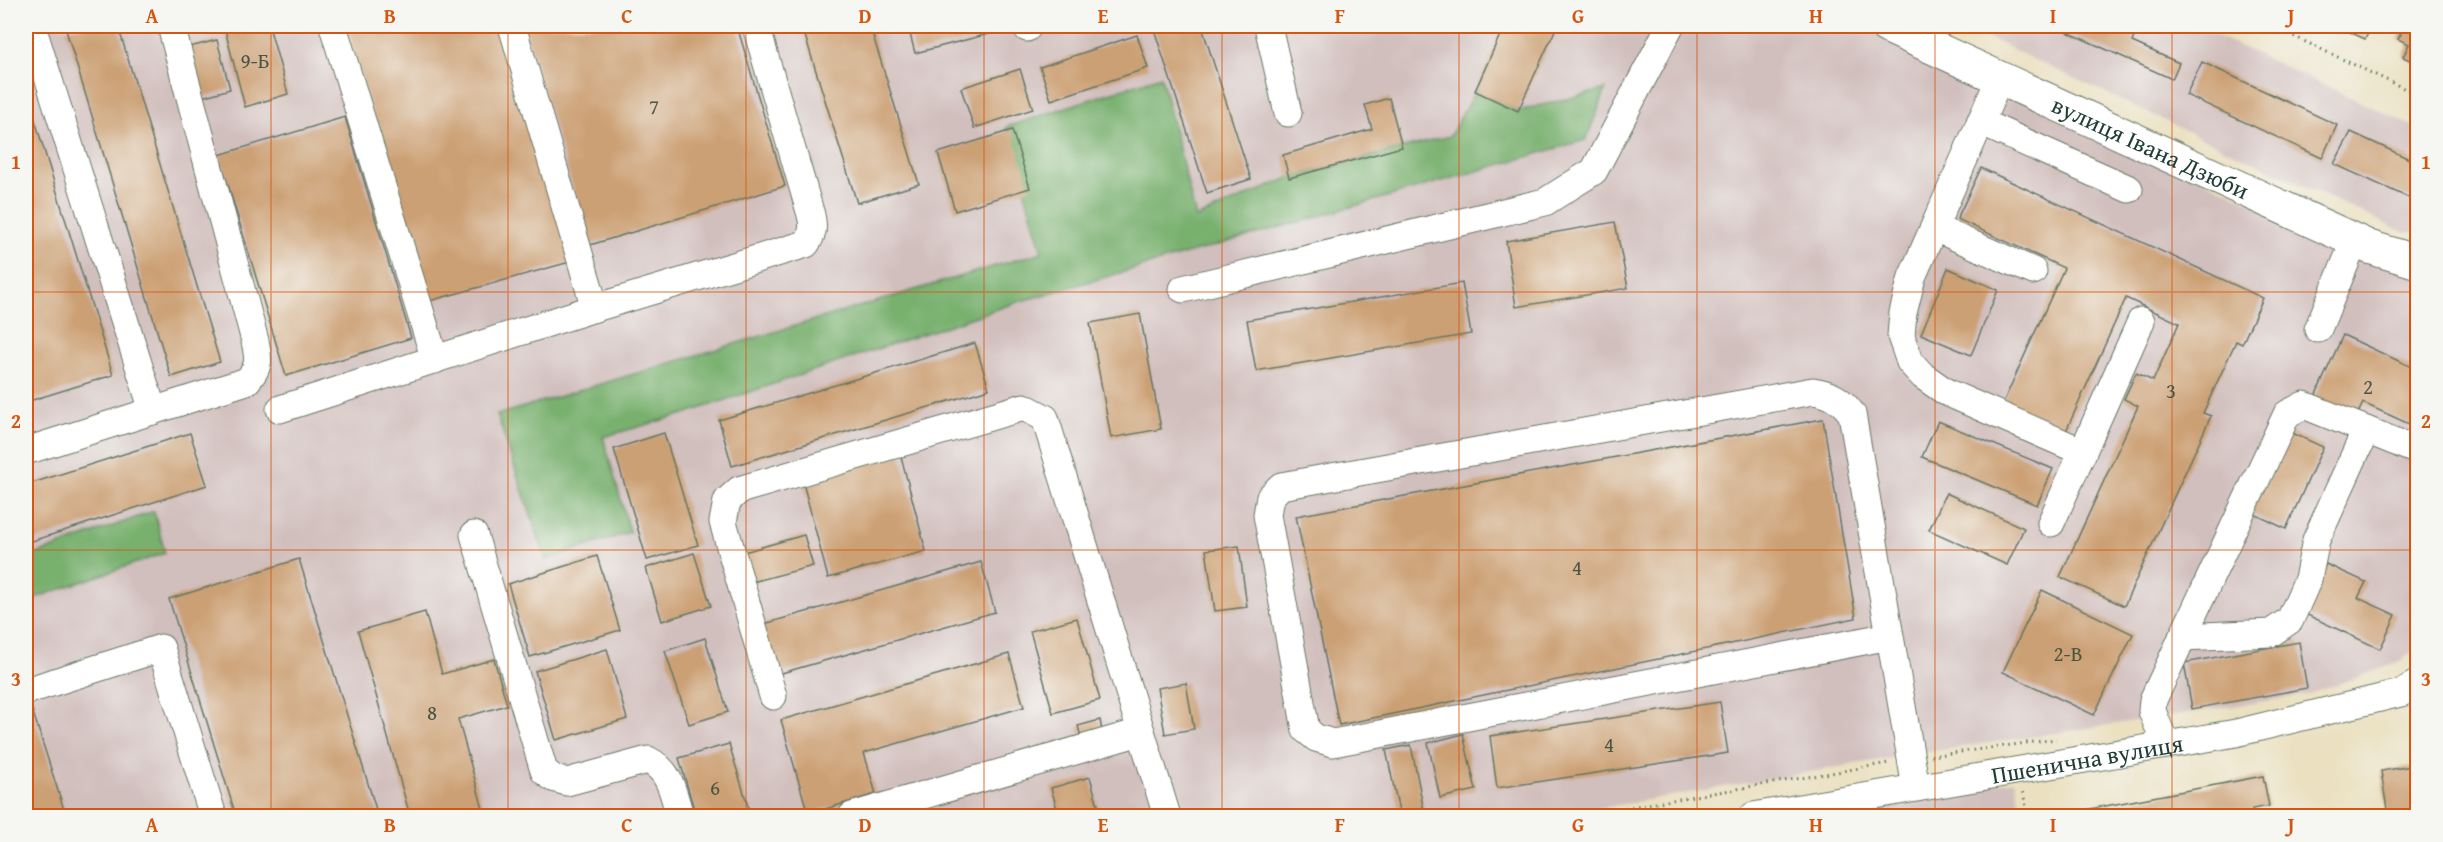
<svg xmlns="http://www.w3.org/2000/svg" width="2443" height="842" font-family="'Gentium Book Plus',serif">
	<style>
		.industrial { fill: #d1bfbd }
		.forest { fill: #78b06e; stroke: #4c7651; stroke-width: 1.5 }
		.building { fill: #cca075 }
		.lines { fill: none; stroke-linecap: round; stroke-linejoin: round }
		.minor-casing { stroke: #667665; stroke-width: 29 }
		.major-casing { stroke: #667665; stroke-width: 35 }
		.path { stroke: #667665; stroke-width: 3; stroke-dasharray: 1.5 4.5; stroke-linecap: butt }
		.minor { stroke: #fff; stroke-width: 27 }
		.major { stroke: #fff; stroke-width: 33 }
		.grid { fill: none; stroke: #d45610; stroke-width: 1.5; stroke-opacity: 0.55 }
		.labels { text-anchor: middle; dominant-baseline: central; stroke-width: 5; stroke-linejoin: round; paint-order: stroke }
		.number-label { font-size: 21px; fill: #4a5644 }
		.street-label { font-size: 24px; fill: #1f3d34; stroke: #f6f6f2 }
		.neatline { fill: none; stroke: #d45610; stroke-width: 2 }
		.grid-label { font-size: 20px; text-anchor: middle; font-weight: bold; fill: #d45610 }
	</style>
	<rect width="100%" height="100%" fill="#f6f6f2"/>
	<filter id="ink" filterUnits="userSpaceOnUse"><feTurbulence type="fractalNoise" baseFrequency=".0167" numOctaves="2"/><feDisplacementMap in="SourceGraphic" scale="12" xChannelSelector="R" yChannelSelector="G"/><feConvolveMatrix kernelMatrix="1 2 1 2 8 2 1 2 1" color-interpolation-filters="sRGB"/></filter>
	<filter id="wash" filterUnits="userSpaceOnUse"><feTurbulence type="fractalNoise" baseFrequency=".008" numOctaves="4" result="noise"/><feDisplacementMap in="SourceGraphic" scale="24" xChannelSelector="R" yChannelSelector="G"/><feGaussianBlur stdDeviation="1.35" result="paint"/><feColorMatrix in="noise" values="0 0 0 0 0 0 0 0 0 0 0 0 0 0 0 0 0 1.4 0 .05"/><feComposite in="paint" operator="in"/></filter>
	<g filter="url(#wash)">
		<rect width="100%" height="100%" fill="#ebe1c1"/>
		<g class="industrial">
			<path d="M26 26H1861L2417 276V648L2400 662 2306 695 1902 756 1555 816H26Z"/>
			<path d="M1962 26H2196L2417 128V231L2405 233Z"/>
			<path d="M2015 780 2022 816H1812Z"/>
		</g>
		<g class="forest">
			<path d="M1161 76 1196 218 1289 178 1450 136 1475 91 1518 111 1606 89 1586 140 1018 302 684 414 603 437 630 532 546 560 497 415 1042 252 1006 127Z"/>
			<path d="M154 511 165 553 26 601V558Z"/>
		</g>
		<g id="blocks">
			<g class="building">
				<path d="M80 26H118L220 362 171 377 66 30Z"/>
				<path d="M224 26H269L288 94 245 107Z"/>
				<path d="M346 26H500L570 262 429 301Z"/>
				<path d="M524 26H737L785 186 590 245Z"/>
				<path d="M802 26H870L919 184 857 203Z"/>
				<path d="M908 26H1007L1008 29 915 53Z"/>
				<path d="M1153 26H1206L1202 27 1251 179 1207 193Z"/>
				<path d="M1504 26H1557L1518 111 1475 91Z"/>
				<path d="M2054 26H2130L2137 29 2132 42 2179 63 2172 79Z"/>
				<path d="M2337 26H2372L2365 39Z"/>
				<path d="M2376 26H2418V64L2403 57 2409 44 2398 39 2401 34 2387 27 2386 30Z"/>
				<path d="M1137 35 1148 68 1051 100 1040 67Z"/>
				<path d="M217 40 230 89 195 99 182 49Z"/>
				<path d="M2202 62 2337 125 2322 158 2186 95Z"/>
				<path d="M1020 69 1033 109 974 128 961 88Z"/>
				<path d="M26 91 113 375 26 402Z"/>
				<path d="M1389 98 1402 147 1289 178 1283 155 1372 129 1365 105Z"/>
				<path d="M345 117 411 338 286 376 219 155Z"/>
				<path d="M1012 130 1030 188 955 211 938 153Z"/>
				<path d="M2351 132 2418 163V202L2334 164Z"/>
				<path d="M1981 168 2263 298 2242 344 2236 341 2203 413 2211 416 2124 606 2060 577 2138 406 2124 399 2136 373 2153 381 2179 323 2126 298 2066 431 2003 403 2064 268 1957 219Z"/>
				<path d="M1615 222 1628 288 1516 307 1506 241Z"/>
				<path d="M1948 268 1998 290 1971 355 1921 334Z"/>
				<path d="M1462 283 1471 334 1256 371 1247 320Z"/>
				<path d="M1140 314 1161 429 1111 438 1090 323Z"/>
				<path d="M2343 335 2418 370V428L2363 403 2354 422 2312 403Z"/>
				<path d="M975 343 989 389 732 466 719 420Z"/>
				<path d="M1823 419 1856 618 1339 725 1296 516Z"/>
				<path d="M1938 421 2053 469 2037 505 1922 457Z"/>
				<path d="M2288 431 2323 447 2286 529 2250 512Z"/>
				<path d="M190 433 207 485 29 542 26 532V485Z"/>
				<path d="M664 433 698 545 647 560 614 449Z"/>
				<path d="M900 453 926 551 828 578 802 479Z"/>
				<path d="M1946 493 2024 528 2007 565 1929 530Z"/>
				<path d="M804 535 813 566 752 582 744 552Z"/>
				<path d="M1239 546 1247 607 1215 611 1206 550Z"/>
				<path d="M694 553 711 606 662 621 646 568Z"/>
				<path d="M597 556 620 630 530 657 508 584Z"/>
				<path d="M299 559 378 816H236L169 599Z"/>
				<path d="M981 562 995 612 771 676 757 626Z"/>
				<path d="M2326 564 2366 582 2358 598 2396 615 2380 649 2303 613Z"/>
				<path d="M2042 590 2133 634 2094 715 2003 672Z"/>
				<path d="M425 612 442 674 494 659 507 705 458 719 485 816H410L358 631Z"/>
				<path d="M1077 618 1100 700 1053 713 1030 631Z"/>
				<path d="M705 638 728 712 689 724 665 651Z"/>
				<path d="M2299 642 2307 688 2192 709 2184 663Z"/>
				<path d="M607 649 627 719 556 740 535 671Z"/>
				<path d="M1009 654 1024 707 864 753 876 794 808 814 781 720Z"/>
				<path d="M1186 683 1194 729 1165 734 1157 688Z"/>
				<path d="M1720 702 1728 753 1497 788 1490 736Z"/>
				<path d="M30 703 66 816H26V705Z"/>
				<path d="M1100 720 1102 731 1081 737 1078 726Z"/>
				<path d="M1463 734 1476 790 1440 798 1428 743Z"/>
				<path d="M729 744 751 816H696L679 758Z"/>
				<path d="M1411 745 1425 816H1400L1386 750Z"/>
				<path d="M2418 765V816H2388L2381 771Z"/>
				<path d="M2263 776 2269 806 2252 809 2253 816H2053Z"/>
				<path d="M1090 777 1101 816H1059L1051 788Z"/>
			</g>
		</g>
	</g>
	<g filter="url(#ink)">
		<use href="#blocks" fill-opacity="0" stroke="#667665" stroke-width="1.5"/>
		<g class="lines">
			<g class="minor-casing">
				<g id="minor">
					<path d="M32 26 153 411"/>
					<path d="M333 26 435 360"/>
					<path d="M1026 26 1027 28"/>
					<path d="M1268 26 1288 113"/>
					<path d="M2000 78 1912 277 1903 313 1901 336 1910 362 1923 376 1946 392 2083 452"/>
					<path d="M1980 122 2129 189"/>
					<path d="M1935 228 2033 271"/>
					<path d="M1183 289 1545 202 1594 171 1670 26"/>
					<path d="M595 308 806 244C813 234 814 227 811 215L756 26"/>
					<path d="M2318 329 2355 240"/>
					<path d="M280 409 595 308 512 26"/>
					<path d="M26 451 247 381C260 366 259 360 255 341L171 26"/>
					<path d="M2051 523 2141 321"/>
					<path d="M474 535 544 771 553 778 567 782 648 760C671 771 673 794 680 816"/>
					<path d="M1890 636 1333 743 1316 738 1306 730 1267 515 1270 497 1281 486 1813 391C1831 394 1841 399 1852 414L1916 788"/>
					<path d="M2182 637 2271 633 2290 620 2308 579 2316 540 2366 430"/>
					<path d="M26 691 161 648 213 816"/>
					<path d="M773 696 723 522 727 501 739 490 1024 407 1045 418 1167 816"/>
					<path d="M2166 745 2152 711 2153 700 2287 414 2304 405 2418 451"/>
					<path d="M852 816 1140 732"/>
					<path id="s1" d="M1753 816 2236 733 2401 693 2418 683"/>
				</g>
			</g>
			<g class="major-casing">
				<g id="major">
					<path id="s2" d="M1886 26 2369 247 2418 262"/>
				</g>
			</g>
			<g class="path">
				<path d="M2272 26 2418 95"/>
				<path d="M1931 756 2056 739"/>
				<path d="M2023 792 2028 816"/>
				<path d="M1578 816 1889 763"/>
			</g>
			<use href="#minor" class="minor"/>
			<use href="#major" class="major"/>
		</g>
	</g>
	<path class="grid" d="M271 26V816M508 26V816M746 26V816M984 26V816M1222 26V816M1459 26V816M1697 26V816M1935 26V816M2172 26V816M26 292H2418M26 550H2418"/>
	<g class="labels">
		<g class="number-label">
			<text x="255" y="60">9-Б</text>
			<text x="654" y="106">7</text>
			<text x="2368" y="386">2</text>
			<text x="2171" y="390">3</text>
			<text x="1577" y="567">4</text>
			<text x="2068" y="653">2-В</text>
			<text x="432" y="712">8</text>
			<text x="1609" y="744">4</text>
			<text x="715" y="787">6</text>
		</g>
		<g class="street-label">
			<text stroke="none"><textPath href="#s2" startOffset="291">вулиця Івана Дзюби</textPath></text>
			<text stroke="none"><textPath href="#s1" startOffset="339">Пшенична вулиця</textPath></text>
		</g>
	</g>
	<rect width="2443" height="842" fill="none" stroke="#f6f6f2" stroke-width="66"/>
	<rect x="33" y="33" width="2377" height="776" class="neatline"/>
	<g class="grid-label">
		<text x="152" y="23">A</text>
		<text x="390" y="23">B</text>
		<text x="627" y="23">C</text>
		<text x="865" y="23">D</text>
		<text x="1103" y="23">E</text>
		<text x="1340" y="23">F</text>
		<text x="1578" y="23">G</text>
		<text x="1816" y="23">H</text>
		<text x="2053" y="23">I</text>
		<text x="2291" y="23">J</text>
		<text x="16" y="169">1</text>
		<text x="2426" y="169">1</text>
		<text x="16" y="428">2</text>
		<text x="2426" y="428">2</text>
		<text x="16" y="686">3</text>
		<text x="2426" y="686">3</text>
		<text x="152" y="832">A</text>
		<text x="390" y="832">B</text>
		<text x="627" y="832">C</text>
		<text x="865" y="832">D</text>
		<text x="1103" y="832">E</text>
		<text x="1340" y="832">F</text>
		<text x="1578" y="832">G</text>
		<text x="1816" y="832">H</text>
		<text x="2053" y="832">I</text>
		<text x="2291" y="832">J</text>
	</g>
</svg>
